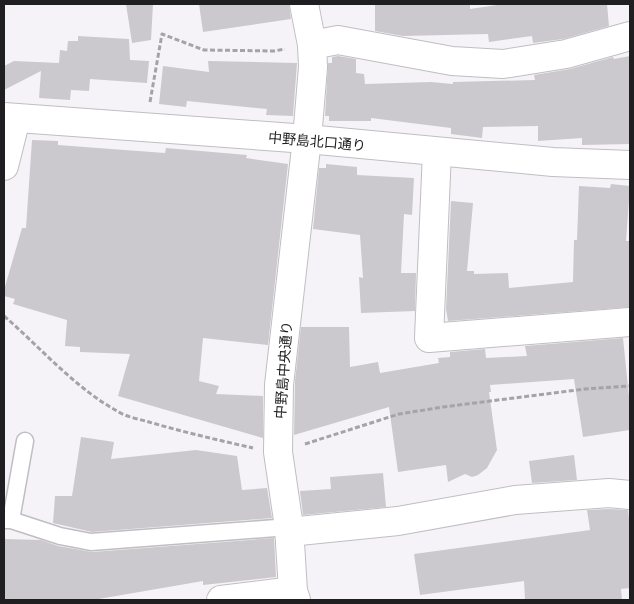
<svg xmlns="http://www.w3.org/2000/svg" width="634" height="604" font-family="'Open Sans','Noto Sans JP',sans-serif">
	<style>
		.building { fill: #cbc9cd }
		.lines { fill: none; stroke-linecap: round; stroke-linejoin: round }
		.service-casing { stroke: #c0bec2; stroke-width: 19 }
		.minor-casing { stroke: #c0bec2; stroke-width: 30 }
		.tertiary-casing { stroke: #c0bec2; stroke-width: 30 }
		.path { stroke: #a5a3a7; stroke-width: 3; stroke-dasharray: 5 2.5; stroke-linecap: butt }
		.service { stroke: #fff; stroke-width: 16 }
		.minor { stroke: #fff; stroke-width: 28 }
		.tertiary { stroke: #fff; stroke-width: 28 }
		.labels { text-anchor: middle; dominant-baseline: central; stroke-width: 4; stroke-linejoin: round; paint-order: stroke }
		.street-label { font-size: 14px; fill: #1f1e20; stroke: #fff }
	</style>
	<rect width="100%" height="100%" fill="#f6f3f8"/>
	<g class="building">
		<path d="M126 4H153L151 40 132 43Z"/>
		<path d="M199 4H289L291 19 203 32Z"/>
		<path d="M375 4H470V9L504 4H607L609 26 563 39 533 43 532 36 489 42 488 34 403 36 375 31Z"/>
		<path d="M78 36 129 39 130 60 149 61 147 83 90 79 89 91 71 90 70 100 39 98 41 71 4 90V66L14 61 59 63 60 50 67 51 68 41H78Z"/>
		<path d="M338 56 356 59V73L364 74 365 84 431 82 453 84V82L535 80 534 75 570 69 613 57 614 59 630 56V144L582 145V138L538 141V126L483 127 482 138 451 134V128L371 118V121H329V116H325L328 63H332V57Z"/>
		<path d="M208 61 297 63 293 116 266 115 267 109 187 101 186 107 159 104 163 66 209 72Z"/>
		<path d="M32 140 58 141V145L165 153 166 148 247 155 246 158 288 164 268 345 203 338 199 381 219 386 216 394 263 396V438L118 396 130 354 80 352V347L65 346 67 320 13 304 15 299 4 296V290L22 228H26Z"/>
		<path d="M326 164 357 167V175L414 178 412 215 404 214 401 273H416L415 311 361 313 359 277 363 278 360 235 313 229 319 168H326Z"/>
		<path d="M611 184 630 186 626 241H630V307L448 321 446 309 451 201 473 203 467 271H474V274L508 273 509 288 573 282 574 240H577L579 186 610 188Z"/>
		<path d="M301 327H349L350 367 378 362 380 373 439 363 438 358 450 357V352L485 349 486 358 527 356 525 346 623 338 629 397H630V430L583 437 574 379 490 385 491 392H489L497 450 487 468 478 475 472 477 465 474 448 482 446 465 398 472 389 407 294 435 295 381Z"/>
		<path d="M81 437 114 442 111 459 196 450 237 456 242 490 267 488 272 518 92 532 53 523 55 496H72Z"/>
		<path d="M574 455 577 480 532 483 529 461Z"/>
		<path d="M383 473 386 507 303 515 300 491 331 489 330 477Z"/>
		<path d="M609 509 628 510 630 527V588L621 589 622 600H525L524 581 420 595 414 554 590 530 587 510Z"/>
		<path d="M274 538 276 577 203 585V581L93 600H4V539L41 540 58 546 92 552Z"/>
	</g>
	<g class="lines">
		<g class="service-casing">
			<g id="service">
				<path d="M4 520H11L60 536 91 542 289 527"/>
				<path d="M11 520 25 441"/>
			</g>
		</g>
		<g class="minor-casing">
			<g id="minor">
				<path d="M312 45 338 40 452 61 503 64 566 54 630 36"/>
				<path d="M437 152 429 338 630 322"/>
				<path d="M4 166 16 118"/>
				<path d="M289 532 398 521 515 500 609 493 630 495"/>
				<path d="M221 600 293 591"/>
				<path d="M296 600 293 591 289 527 278 452 279 385 307 139 313 67 312 45 304 4"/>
			</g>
		</g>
		<g class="tertiary-casing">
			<path id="tertiary" d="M4 117 307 139 553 162 630 165"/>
		</g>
		<g class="path">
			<path d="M150 102 162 34 204 50 274 51 285 49"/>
			<path d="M4 316C41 348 74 387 117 411 126 417 139 419 149 422 183 432 218 440 253 448"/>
			<path d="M305 444 399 414 443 407 585 389 630 386"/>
		</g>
		<use href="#service" class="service"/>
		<use href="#minor" class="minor"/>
		<use href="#tertiary" class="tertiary"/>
	</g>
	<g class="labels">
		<g class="street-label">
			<text transform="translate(317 141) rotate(5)">中野島北口通り</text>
			<text transform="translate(283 370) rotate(-86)">中野島中央通り</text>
		</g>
	</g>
	<rect width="634" height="604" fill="none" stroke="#1f1e20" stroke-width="10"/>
</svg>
